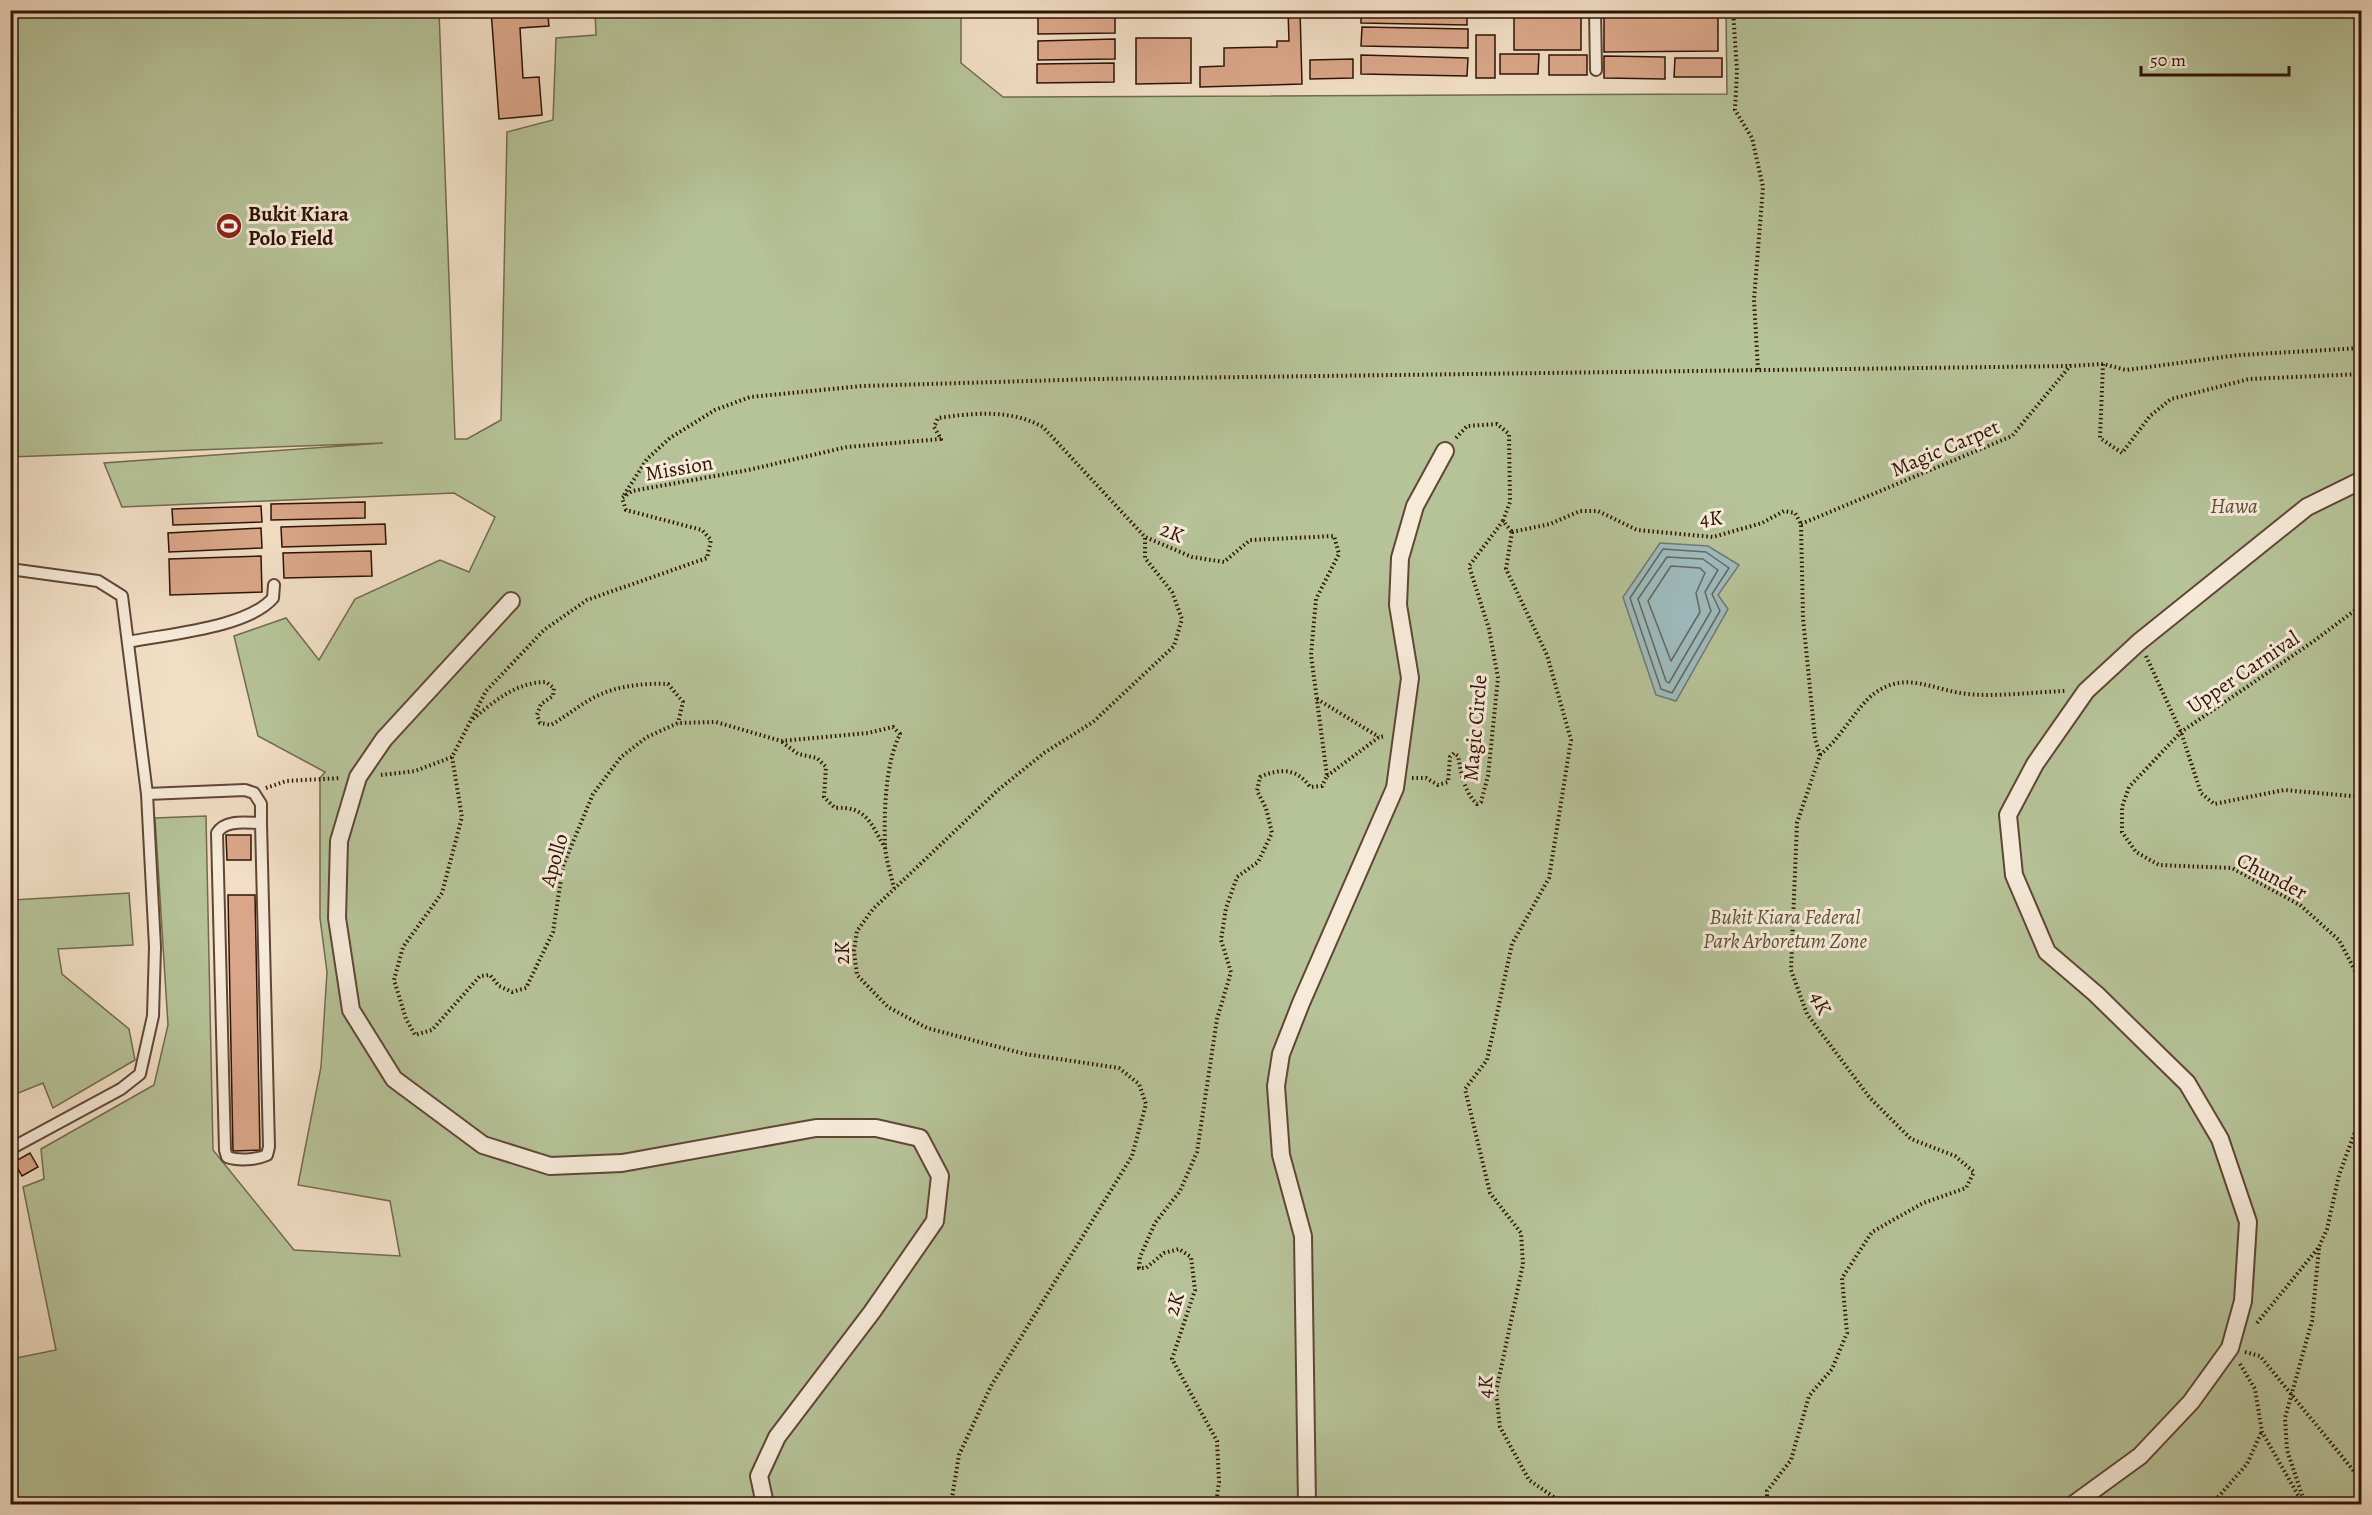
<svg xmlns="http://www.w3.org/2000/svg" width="2372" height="1515" font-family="Alegreya,serif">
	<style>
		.green { fill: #b6c298; stroke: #726a4e; stroke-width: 1.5 }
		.water { fill: #9dbbbd; stroke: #717873; stroke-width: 1.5 }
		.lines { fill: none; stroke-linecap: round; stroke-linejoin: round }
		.shore { stroke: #666761; stroke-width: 1.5 }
		.building { fill: #daa689; stroke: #2f1305; stroke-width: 1.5 }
		.service-casing { stroke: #604635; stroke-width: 14 }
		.pedestrian-casing { stroke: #604635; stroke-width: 20 }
		.path { stroke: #2f1305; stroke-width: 4; stroke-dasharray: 1.5 3; stroke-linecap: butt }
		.service { stroke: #f6ead9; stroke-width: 10 }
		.pedestrian { stroke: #f6ead9; stroke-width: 16 }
		.labels { text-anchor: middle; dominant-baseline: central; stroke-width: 6; stroke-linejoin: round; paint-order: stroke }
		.poi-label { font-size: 21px; font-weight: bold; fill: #2f1305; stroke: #f6ead9; text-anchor: start }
		.street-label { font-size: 21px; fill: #2f1305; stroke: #f6ead9 }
		.park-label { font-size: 21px; font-style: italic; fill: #5e5038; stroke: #f6ead9 }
	</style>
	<rect width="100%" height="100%" fill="#f1dec5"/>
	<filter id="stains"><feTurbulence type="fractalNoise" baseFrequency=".00333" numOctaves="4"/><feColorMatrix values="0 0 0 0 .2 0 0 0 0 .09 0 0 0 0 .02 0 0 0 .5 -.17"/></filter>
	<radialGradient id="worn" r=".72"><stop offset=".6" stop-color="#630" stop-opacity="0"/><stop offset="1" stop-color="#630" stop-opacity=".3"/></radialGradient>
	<g class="green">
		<path d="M10 11H439L455 439H467L501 420 507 132 553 120 556 38 596 35 595 11H961V63L1003 97 1727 94 1726 11H2361L2362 236 2355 244 2362 252 2361 1504H11V1359L56 1350 23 1187 44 1179 41 1149 154 1085 168 1025 155 818 206 816 213 1150 294 1250 400 1256 390 1201 298 1185 321 1067 327 972 320 918V778L325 772 258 736 234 636 286 618 319 660 355 599 440 560 469 572 495 517 454 493 122 507 104 463 383 443 11 457Z"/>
		<path d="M10 888 13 900 129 893 133 945 58 949 62 974 129 1029 135 1060 53 1108 43 1083 11 1096Z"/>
	</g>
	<path class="water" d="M1660 543 1708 546 1739 565 1718 595 1728 609 1676 701 1656 695 1623 597Z"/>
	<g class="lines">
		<g class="shore">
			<path d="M1663 549 1706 552 1729 568 1712 594 1720 611 1672 693 1661 689 1630 598Z"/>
			<path d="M1667 557 1703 559 1718 570 1705 592 1711 611 1669 683 1666 681 1638 599Z"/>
			<path d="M1671 566 1700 568 1705 573 1696 593 1700 612 1671 661 1648 601Z"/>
		</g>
	</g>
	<g class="building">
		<path d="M491 10H561V16H548L549 26 520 28 523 78 539 77 542 115 499 119Z"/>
		<path d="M1288 10H1300L1302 84 1200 87V67L1224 66V48L1277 47V41H1289Z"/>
		<path d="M1361 10H1467V25L1361 23Z"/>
		<path d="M1538 10H1581V50H1514V14L1538 15Z"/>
		<path d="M1604 10H1718V51L1604 52Z"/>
		<path d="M1115 14V33L1038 34V15Z"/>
		<path d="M1362 27 1468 29V48L1361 46Z"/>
		<rect x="1476" y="35" width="19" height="43"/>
		<path d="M1136 38H1191V83L1136 84Z"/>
		<path d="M1115 39V59L1038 60V41Z"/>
		<path d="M1500 54H1539L1538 74H1500Z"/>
		<path d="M1361 55 1468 58 1467 76 1361 74Z"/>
		<rect x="1549" y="55" width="38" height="20"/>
		<path d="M1604 56 1665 57V79L1604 78Z"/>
		<path d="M1675 58H1722V77H1674Z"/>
		<path d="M1353 59V78L1310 79V60Z"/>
		<path d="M1114 63V82L1037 83V64Z"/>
		<path d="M365 502V518L271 520V504Z"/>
		<path d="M261 506 262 522 173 525 172 509Z"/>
		<path d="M385 524 386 544 282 547 281 527Z"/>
		<path d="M261 528 262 548 169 552 168 533Z"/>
		<path d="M371 551 372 576 284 578 283 553Z"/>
		<path d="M261 556 262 592 170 595 169 559Z"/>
		<path d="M226 835H251V860H227Z"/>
		<path d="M228 895H255L260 1150 233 1151Z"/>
		<path d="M30 1153 38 1167 22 1176 14 1162Z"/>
		<path d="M10 1309 18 1338 10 1340Z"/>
	</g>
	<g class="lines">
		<g class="service-casing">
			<g id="service">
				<path d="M1595 10 1596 70"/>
				<path d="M10 569 98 581 122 596 147 794 155 947 153 1016 140 1074 121 1089 10 1149"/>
				<path d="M128 642C167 634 247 628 273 598L274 585"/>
				<path d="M147 794 245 790 254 793 261 804V823L269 1147 267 1155C256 1160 238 1161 227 1157L225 1150 217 833C225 819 247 823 261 823"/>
			</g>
		</g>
		<g class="pedestrian-casing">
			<g id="pedestrian">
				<path d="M511 601 384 739 358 777 339 841 337 918 351 1010 394 1079 483 1145 550 1166 622 1163 816 1128H876L920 1138 940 1176 935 1221 872 1312 777 1437 759 1476 765 1504"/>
				<path d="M1307 1504 1303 1236 1281 1155 1276 1086 1281 1054 1301 1003 1395 788 1410 678 1398 605 1400 558 1415 506 1445 451"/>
				<path d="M2074 1504 2140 1456 2191 1402 2230 1348 2243 1301 2248 1222 2220 1139 2187 1083 2096 994 2047 952 2014 875 2008 815 2035 764 2086 691 2139 642 2307 507 2362 480"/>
			</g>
		</g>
		<g class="path">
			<path d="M1733 10 1737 71 1735 110 1752 138 1763 187 1754 300 1758 370"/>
			<path d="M2103 364 2100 438 2122 453 2150 416 2171 399 2249 379 2362 374"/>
			<path d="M1456 438 1467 426 1497 424 1509 434 1510 502 1503 521 1512 532"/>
			<path d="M624 495 647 459 670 438 715 410 750 397 862 386 1096 379 2070 366"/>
			<path d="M1801 524 2012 436 2070 366 2103 364 2126 370 2239 355 2362 348"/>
			<path d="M1512 532 1550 524 1580 511H1598L1637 530 1713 537 1762 523 1784 511 1795 513 1801 524 1803 618 1815 739 1820 755 1797 823 1791 970 1807 1014 1870 1098 1911 1139 1955 1156 1974 1172 1966 1188 1923 1203 1872 1232 1842 1278 1847 1333 1832 1369 1809 1396 1791 1460 1767 1491V1504"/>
			<path d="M1512 532 1506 569 1547 655 1571 740 1549 878 1512 944 1487 1060 1465 1089 1490 1193 1521 1233 1523 1264 1496 1392 1500 1427 1529 1480 1564 1504"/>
			<path d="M2362 605 2314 641 2181 732 2129 787 2122 807V832L2136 852 2159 865 2232 868 2300 905 2339 940 2362 984"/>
			<path d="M2146 656 2181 732 2201 793 2214 804 2284 790 2362 797"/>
			<path d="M1317 699 1379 737"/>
			<path d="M473 719C494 701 517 682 546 682L554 688 553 696 541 704 537 715 540 723 551 725C565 717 577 707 591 699 614 686 642 683 668 684L683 702 678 723"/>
			<path d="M782 742 798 754 817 758 826 767 824 797 835 808C866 806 871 823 885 848"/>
			<path d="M1820 755C1841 738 1857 706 1875 693 1907 670 1934 691 1968 694 1999 697 2033 692 2065 691"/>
			<path d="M452 757 462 817 442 893 403 947 394 980 406 1019 415 1035 432 1030 480 976 490 975 499 986 512 992 526 988 553 932 563 866 593 794 621 757 647 737 678 723 716 722 781 741 868 733 893 727 900 734C885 764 884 813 885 846 886 860 891 875 894 888"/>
			<path d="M381 775 415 771 452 757 486 691 544 630 587 600 707 558 711 540 702 530 626 510 622 498 632 491 748 470 847 447 941 439 934 427 938 418C974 413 1011 409 1043 427L1145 537 1192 557 1224 562 1250 540 1334 536 1339 554 1316 599 1311 655 1327 776 1322 786 1310 787C1297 768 1280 768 1260 777L1257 791 1266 808 1272 833 1258 862 1237 877 1226 908 1221 940 1231 972 1217 1019 1197 1152 1180 1191 1155 1223 1140 1257 1139 1268H1146L1164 1253 1179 1249 1191 1257 1195 1290 1172 1359 1217 1441 1219 1482 1216 1504"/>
			<path d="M1327 776 1379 737 1386 736"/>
			<path d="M1412 778H1426L1438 785 1448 782 1450 757 1454 753 1458 756C1461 772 1464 792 1477 804L1481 802 1488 776 1498 678 1489 629 1469 566 1503 521"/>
			<path d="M266 788 286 781 341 778"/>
			<path d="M2257 1323 2319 1247 2327 1229 2339 1175 2362 1113"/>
			<path d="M2245 1352 2260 1356 2362 1481"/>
			<path d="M2240 1364 2255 1389 2262 1432 2302 1502"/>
			<path d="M951 1504 959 1455 991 1386 1132 1156 1146 1104 1139 1084 1119 1068 1025 1054 927 1028 888 1007 857 975 854 951 857 931 873 909 998 790 1044 753 1093 722 1174 646 1182 619 1172 592 1145 558V537"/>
			<path d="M2212 1504 2247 1464 2261 1433"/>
			<path d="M2305 1504 2287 1450 2285 1418 2312 1321 2319 1248"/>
		</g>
		<use href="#service" class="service"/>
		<use href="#pedestrian" class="pedestrian"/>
	</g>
	<defs>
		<g id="stadium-disc" transform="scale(1.35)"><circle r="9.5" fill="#8f2418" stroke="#f6ead9"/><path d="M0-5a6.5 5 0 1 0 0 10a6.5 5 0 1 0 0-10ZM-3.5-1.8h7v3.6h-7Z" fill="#fff"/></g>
	</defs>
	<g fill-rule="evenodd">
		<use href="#stadium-disc" x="229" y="226"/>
	</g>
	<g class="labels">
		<g class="poi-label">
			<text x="248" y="214">Bukit Kiara<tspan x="248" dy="24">Polo Field</tspan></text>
		</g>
		<g class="street-label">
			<text transform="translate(1945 448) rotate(-23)">Magic Carpet</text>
			<text transform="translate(679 468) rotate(-10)">Mission</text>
			<text transform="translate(1711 518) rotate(-5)">4K</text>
			<text transform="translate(1172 532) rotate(22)">2K</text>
			<text transform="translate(2243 672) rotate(-34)">Upper Carnival</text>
			<text transform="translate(1475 728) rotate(-85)">Magic Circle</text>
			<text transform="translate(554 860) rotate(-74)">Apollo</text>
			<text transform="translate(2272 876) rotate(28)">Chunder</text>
			<text transform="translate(842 953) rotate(-90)">2K</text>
			<text transform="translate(1821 1003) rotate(64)">4K</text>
			<text transform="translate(1174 1304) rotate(-73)">2K</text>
			<text transform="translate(1485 1387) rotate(-86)">4K</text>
		</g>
		<g class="park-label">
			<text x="2234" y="506">Hawa</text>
			<text x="1785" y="917">Bukit Kiara Federal<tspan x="1785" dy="24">Park Arboretum Zone</tspan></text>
		</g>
	</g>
	<rect width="2372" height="1515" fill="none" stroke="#f1dec5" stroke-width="36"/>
	<rect x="12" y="12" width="2348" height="1491" fill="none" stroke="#2f1305" stroke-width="3"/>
	<rect x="18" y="18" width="2336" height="1479" fill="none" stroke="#2f1305" stroke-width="1.5"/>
	<path d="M2141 66v9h148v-9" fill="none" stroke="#2f1305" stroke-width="3"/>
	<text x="2150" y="66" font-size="18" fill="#2f1305" stroke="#f6ead9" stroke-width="4.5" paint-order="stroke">50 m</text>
	<rect width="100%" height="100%" filter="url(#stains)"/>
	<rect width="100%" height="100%" fill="url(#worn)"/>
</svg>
